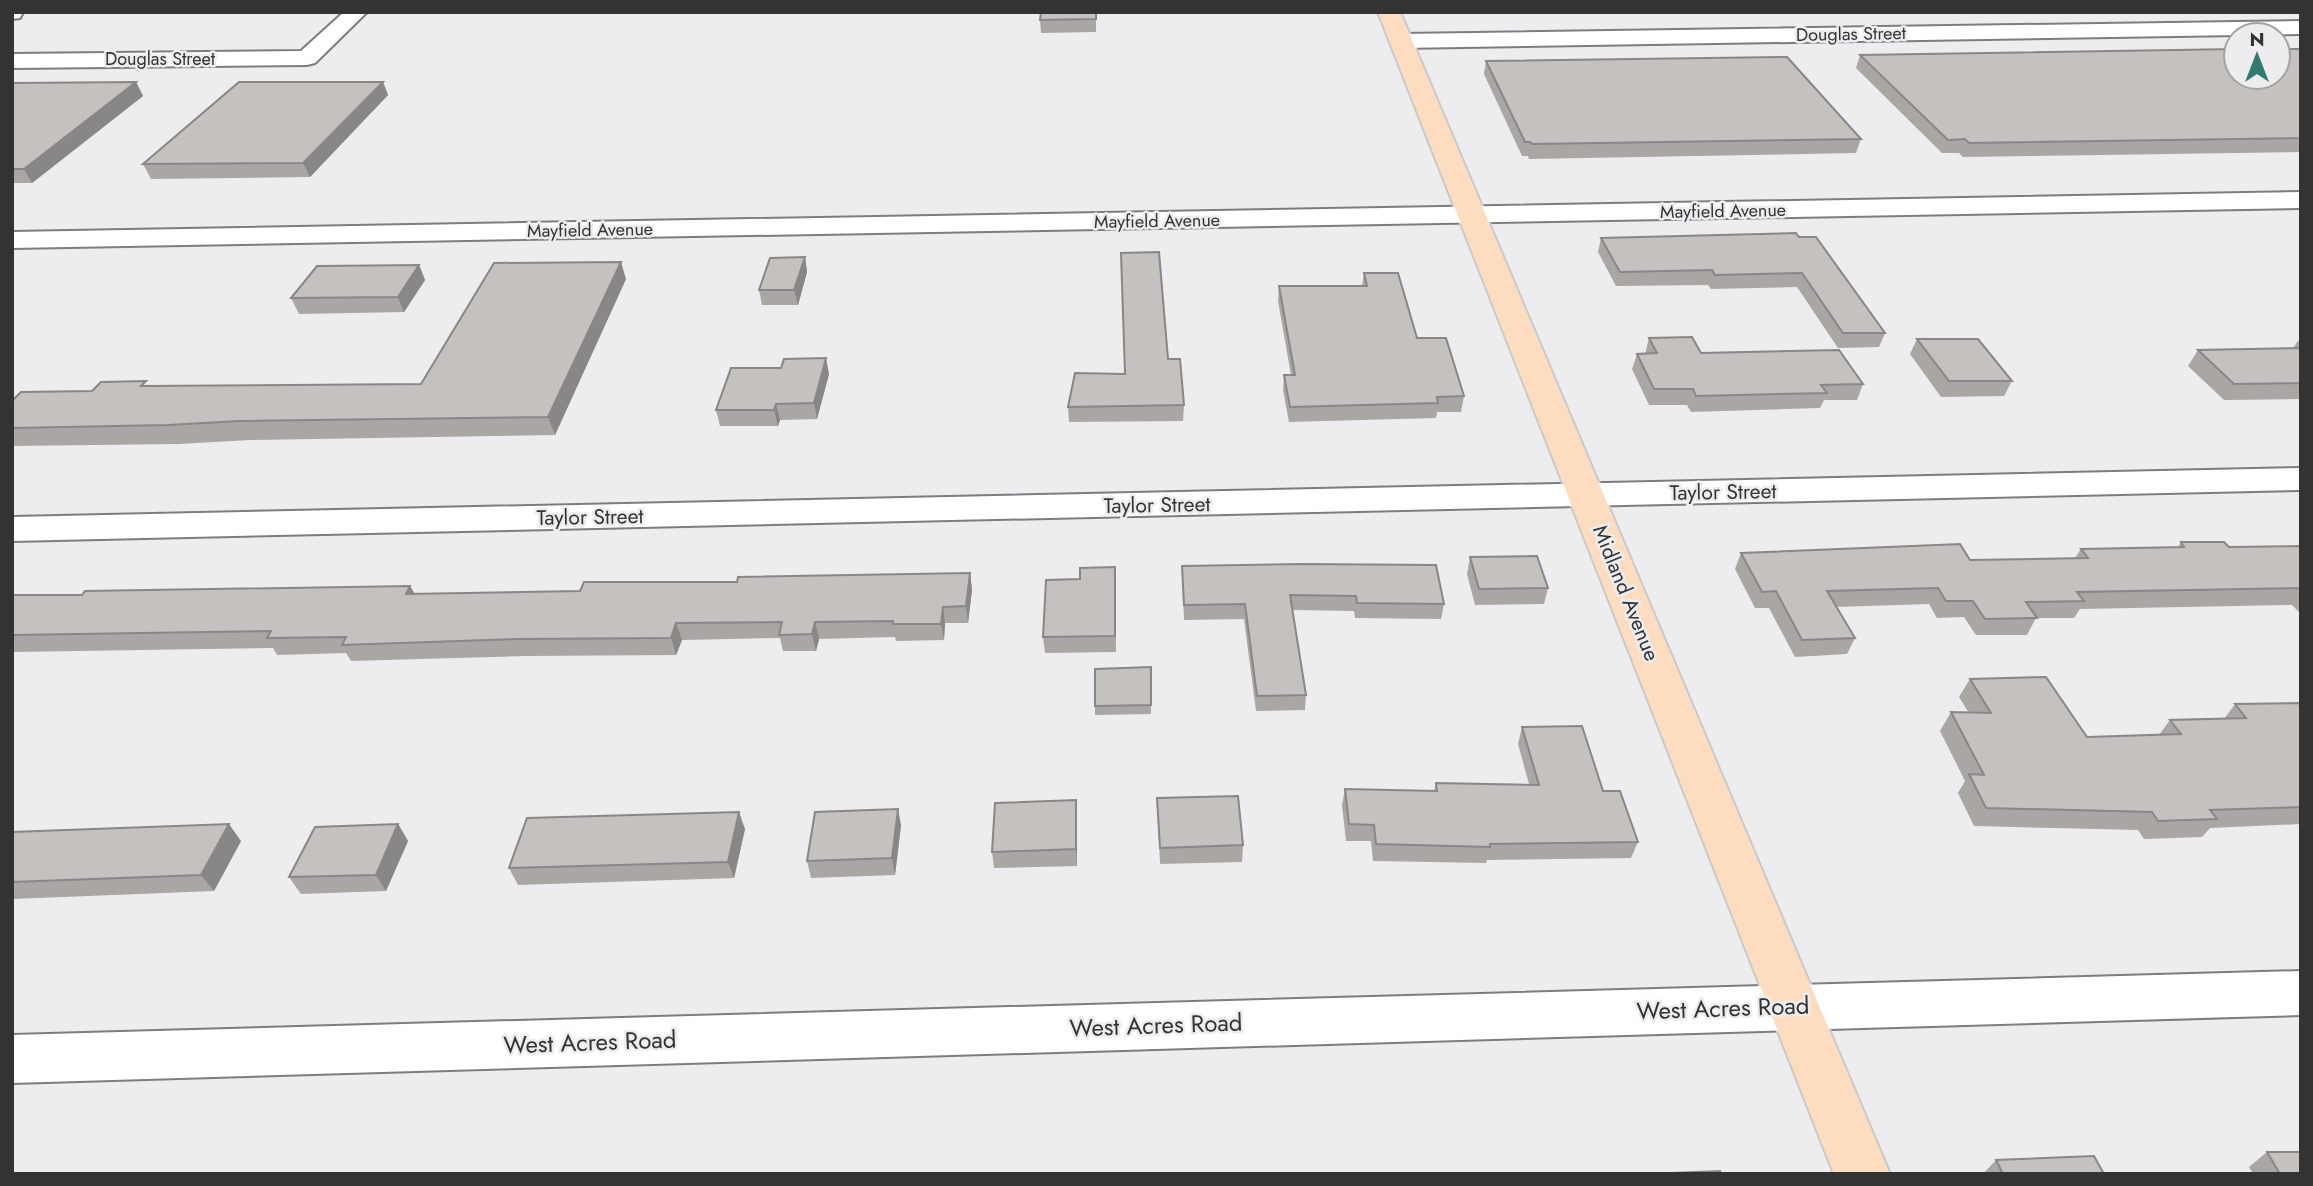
<svg xmlns="http://www.w3.org/2000/svg" width="2313" height="1186" font-family="Jost,sans-serif">
	<style>
		.lines { fill: none; stroke-linecap: round; stroke-linejoin: round }
		.minor-casing { stroke: #7d7d80; stroke-width: 4 }
		.major-casing { stroke: #cacaca; stroke-width: 4 }
		.minor { fill: #fff; fill-rule: evenodd }
		.major { fill: #fedcbf; fill-rule: evenodd }
		.wall { fill: #a9a6a4 }
		.shaded-wall { fill: #898786 }
		.building { fill: #c4c1bf; stroke: #898786; stroke-width: 2 }
		.labels { text-anchor: middle; dominant-baseline: central; stroke-width: 5; stroke-linejoin: round; paint-order: stroke }
		.far-street-label { font-size: 18px; fill: #333334; stroke: #ededf0 }
		.street-label { font-size: 21px; fill: #333334; stroke: #ededf0 }
		.near-street-label { font-size: 24px; fill: #333334; stroke: #ededf0 }
	</style>
	<rect width="100%" height="100%" fill="#ededf0"/>
	<g class="lines">
		<g class="minor-casing">
			<g id="minor">
				<path d="M12 12H23L20 18 12 19Z"/>
				<path d="M344 12H367L315 63 307 65 12 68V54L301 51Z"/>
				<path d="M2301 21V34L1401 48 1393 46 1390 41 1393 36 1401 34Z"/>
				<path d="M2301 192V208L12 248V232Z"/>
				<path d="M2301 468V490L12 541V517Z"/>
				<path d="M2301 971V1015L12 1083V1035Z"/>
			</g>
		</g>
		<g class="major-casing">
			<path id="major" d="M1378 12H1400L1890 1174H1834Z"/>
		</g>
		<use href="#minor" class="minor"/>
		<use href="#major" class="major"/>
	</g>
	<g class="wall">
		<path d="M1096 12V32L1041 33 1040 20Z"/>
		<path d="M2301 49V152L1963 157 1959 153H1942L1856 68 1860 55Z"/>
		<path d="M1486 61 1861 139 1856 153 1529 159 1528 156H1522L1484 74Z"/>
		<path d="M136 82 143 96 32 183H12V83Z"/>
		<path d="M383 82 388 95 310 177 151 179 143 164Z"/>
		<path d="M1796 233 1885 333 1879 347 1838 348 1797 287 1711 289 1708 285 1616 286 1598 252 1601 238Z"/>
		<path d="M805 257 807 272 798 305H762L759 290Z"/>
		<path d="M419 265 425 280 404 312 299 314 291 298Z"/>
		<path d="M1364 273 1464 396 1461 412H1437L1436 418 1289 422 1283 390 1284 375H1291L1278 301 1279 286H1362Z"/>
		<path d="M626 279 555 435 250 440 179 444 12 446V401L92 391 149 386 421 384Z"/>
		<path d="M1649 338 1701 353 1863 384 1857 400H1824L1820 408 1691 412 1687 405H1649L1632 369 1637 354H1645Z"/>
		<path d="M1917 339 2012 381 2004 396 1941 397 1910 354Z"/>
		<path d="M2298 341H2301V399L2224 400 2188 366 2198 350 2293 348Z"/>
		<path d="M1168 359 1184 405 1183 421 1069 422 1068 407 1125 374Z"/>
		<path d="M781 368 829 374 817 419 780 420 778 426H720L716 410Z"/>
		<path d="M2181 542 2229 547 2301 546V614L2292 605 2080 609 2074 618H2036L2027 635H1976L1964 617 1937 618 1929 604 1836 607 1855 638 1847 654 1795 657 1769 608H1755L1735 569 1741 553 1970 560 2075 558 2081 549 2178 547Z"/>
		<path d="M1470 557 1548 588 1544 604 1475 605 1467 574Z"/>
		<path d="M1182 566 1444 604 1441 619 1355 618 1354 611 1292 610 1306 695 1305 710 1256 711 1244 619 1184 620Z"/>
		<path d="M1115 567 1116 652 1045 653 1043 637 1080 579Z"/>
		<path d="M970 573 972 590 968 623H945L944 640 896 641 895 637 819 639 816 651H783L780 638 682 640 676 655 526 656 351 661 346 653 277 655 273 648 12 652V595H82L410 586 415 594 580 591 737 582Z"/>
		<path d="M1151 667V714L1095 715V706Z"/>
		<path d="M1970 679 2087 737 2159 735 2170 720 2224 719 2235 704 2301 703V824L2210 828 2202 837 2144 839 2138 830 1974 826 1958 793 1965 781 1940 731 1951 712 1969 713 1959 697Z"/>
		<path d="M1522 727 1603 791 1638 842 1631 858 1487 860 1486 863 1373 861 1371 841H1346L1342 805 1345 789 1434 791 1436 783 1529 784 1518 744Z"/>
		<path d="M1157 798 1243 845 1242 862 1160 864Z"/>
		<path d="M1077 817V866L994 868 992 852Z"/>
		<path d="M398 824 408 841 386 891 301 894 289 877Z"/>
		<path d="M901 825 895 875 811 878 807 861Z"/>
		<path d="M745 829 734 878 518 885 509 868Z"/>
		<path d="M12 832 241 841 214 891 13 899 12 898Z"/>
		<path d="M2267 1152 2301 1174H2253L2249 1167Z"/>
		<path d="M1996 1160 2104 1174H1983Z"/>
	</g>
	<g class="shaded-wall">
		<path d="M136 82 143 96 32 183 24 169Z"/>
		<path d="M383 82 388 95 310 177 303 163Z"/>
		<path d="M805 257 807 272 798 305 794 290Z"/>
		<path d="M621 262 626 279 555 435 548 417Z"/>
		<path d="M419 265 425 280 404 312 398 297Z"/>
		<path d="M826 358 829 374 817 419 814 403Z"/>
		<path d="M776 404 780 420 778 426 774 410Z"/>
		<path d="M970 573 972 590 968 623 966 606Z"/>
		<path d="M410 586 419 602 406 594Z"/>
		<path d="M943 607 945 623 944 640 941 624Z"/>
		<path d="M815 622 819 639 816 651 812 634Z"/>
		<path d="M676 623 682 640 676 655 671 638Z"/>
		<path d="M1076 800 1077 817V866L1076 849Z"/>
		<path d="M898 809 901 825 895 875 892 858Z"/>
		<path d="M739 812 745 829 734 878 728 862Z"/>
		<path d="M229 824 241 841 214 891 201 875Z"/>
		<path d="M398 824 408 841 386 891 376 875Z"/>
	</g>
	<g class="building">
		<path d="M1041 12H1096V19L1040 20Z"/>
		<path d="M2236 49V77H2278V49H2301V138L1969 143 1965 139 1948 140 1860 55Z"/>
		<path d="M1787 57 1861 139 1532 144 1530 142H1525L1486 61Z"/>
		<path d="M136 82 24 169H12V83Z"/>
		<path d="M239 82H383L303 163 143 164Z"/>
		<path d="M1796 233 1799 237H1816L1885 333H1843L1802 273 1715 275 1712 270 1620 272 1601 238Z"/>
		<path d="M1159 252 1168 359H1180L1184 405 1068 407 1075 373 1125 374 1121 253Z"/>
		<path d="M805 257 794 290H759L770 258Z"/>
		<path d="M621 262 548 417 239 421 168 425 12 428V401L21 392 92 391 101 382 146 381 141 386 421 384 494 263Z"/>
		<path d="M419 265 398 297 291 298 317 266Z"/>
		<path d="M1364 273H1398L1417 338H1446L1464 396 1437 397 1438 403 1290 407 1284 375H1295L1279 286H1367Z"/>
		<path d="M1692 337 1701 353 1839 350 1863 384 1821 385 1827 393 1696 396 1693 389H1654L1637 354 1657 353 1649 338Z"/>
		<path d="M1917 339H1978L2012 381H1949Z"/>
		<path d="M2301 348V383L2234 384 2198 350Z"/>
		<path d="M826 358 814 403 776 404 774 410H716L731 368H781L784 359Z"/>
		<path d="M2181 542H2224L2229 547 2301 546V588L2077 592 2084 601 2026 602 2037 618 1985 619 1973 601H1946L1938 588 1827 591 1855 638 1802 640 1776 591 1762 592 1741 553 1960 544 1970 560 2088 558 2081 549 2184 547Z"/>
		<path d="M1537 556 1548 588 1479 589 1470 557Z"/>
		<path d="M1301 564 1436 565 1444 604 1357 603 1356 596 1290 595 1306 695 1257 696 1245 604 1184 605 1182 566Z"/>
		<path d="M1115 567V636L1043 637 1046 580 1080 579V568Z"/>
		<path d="M970 573 966 606 943 607 941 624H893V621L815 622 812 634 779 635 782 622 676 623 671 638 519 639 342 645 346 637 267 638 271 631 12 635V595H82L85 591 410 586 406 594 580 591 584 582H737L738 577Z"/>
		<path d="M1151 667V705L1095 706V669Z"/>
		<path d="M2046 677 2087 737 2181 734 2170 720 2246 718 2235 704 2301 703V807L2210 810 2217 819 2158 821 2152 812 1986 808 1969 774 1984 775 1951 712 1991 713 1970 679Z"/>
		<path d="M1582 726 1603 791H1620L1638 842 1490 844V847L1376 844 1374 825 1349 824 1345 789 1437 791 1436 783 1539 785 1522 727Z"/>
		<path d="M1238 796 1243 845 1160 848 1157 798Z"/>
		<path d="M1076 800V849L992 852 995 803Z"/>
		<path d="M898 809 892 858 807 861 815 812Z"/>
		<path d="M739 812 728 862 509 868 527 818Z"/>
		<path d="M229 824 201 875 12 882V832Z"/>
		<path d="M398 824 376 875 289 877 315 827Z"/>
		<path d="M2267 1152H2301V1174H2280Z"/>
		<path d="M2094 1156 2104 1174H2003L1996 1160Z"/>
		<path d="M1720 1171 1721 1174H1646Z"/>
	</g>
	<g class="labels">
		<g class="far-street-label">
			<text transform="translate(1851 34) rotate(-1)">Douglas Street</text>
			<text x="160" y="59">Douglas Street</text>
			<text transform="translate(1723 211) rotate(-1)">Mayfield Avenue</text>
			<text transform="translate(1157 221) rotate(-1)">Mayfield Avenue</text>
			<text transform="translate(590 230) rotate(-1)">Mayfield Avenue</text>
		</g>
		<g class="street-label">
			<text transform="translate(1723 492) rotate(-1)">Taylor Street</text>
			<text transform="translate(1157 505) rotate(-1)">Taylor Street</text>
			<text transform="translate(590 517) rotate(-1)">Taylor Street</text>
			<text transform="translate(1626 593) rotate(68)">Midland Avenue</text>
		</g>
		<g class="near-street-label">
			<text transform="translate(1723 1008) rotate(-2)">West Acres Road</text>
			<text transform="translate(1156 1025) rotate(-2)">West Acres Road</text>
			<text transform="translate(590 1042) rotate(-2)">West Acres Road</text>
		</g>
	</g>
	<rect width="2313" height="1186" fill="none" stroke="#333334" stroke-width="28"/>
	<g transform="translate(2257 56)"><circle r="33" fill="#ededf0" stroke="#a3a3a5" stroke-width="2"/>
	<path d="M0-5L12 26L0 18L-12 26Z" fill="#327970"/>
	<text y="-10" font-size="19" font-weight="bold" text-anchor="middle" fill="#333334">N</text>
	</g>
</svg>
